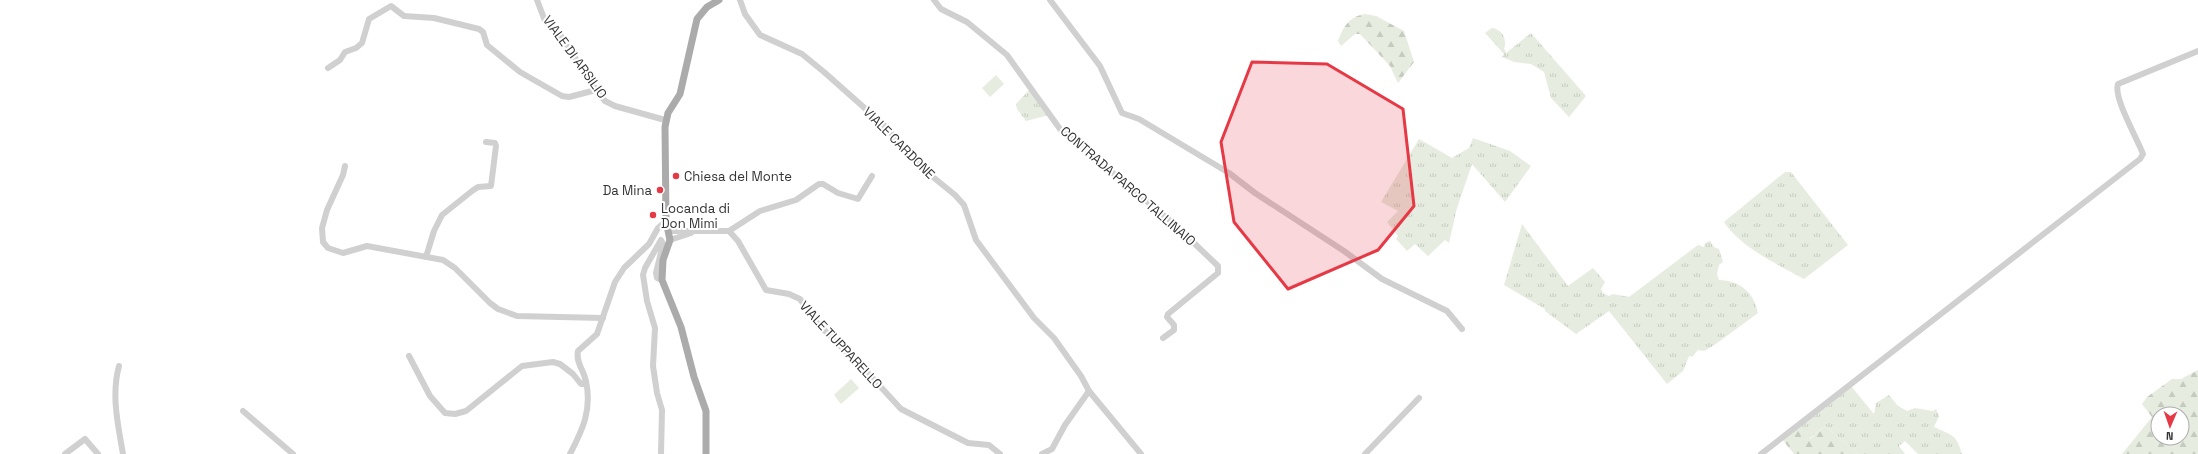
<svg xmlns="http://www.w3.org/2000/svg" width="2198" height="454" font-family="'Space Grotesk',sans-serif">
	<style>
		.grass { fill: url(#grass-tufts) }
		.forest { fill: url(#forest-firs); fill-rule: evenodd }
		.garden { fill: #e6ecdf }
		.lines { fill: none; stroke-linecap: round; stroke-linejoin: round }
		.minor { stroke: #d0d0d0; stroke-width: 6 }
		.major { stroke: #ababab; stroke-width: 7 }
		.marked { fill: #e63946; fill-opacity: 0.2; stroke: #e63946; stroke-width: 3; stroke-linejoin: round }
		.poi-dot { fill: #e63946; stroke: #fff; stroke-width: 1.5 }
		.labels { text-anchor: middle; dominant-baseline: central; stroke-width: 4; stroke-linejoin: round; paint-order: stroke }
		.street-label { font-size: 13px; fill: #333; stroke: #fff }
		.poi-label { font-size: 13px; fill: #333; stroke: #fff; text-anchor: start }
	</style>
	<defs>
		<pattern id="grass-tufts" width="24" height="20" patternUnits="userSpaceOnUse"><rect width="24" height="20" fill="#e6ecdf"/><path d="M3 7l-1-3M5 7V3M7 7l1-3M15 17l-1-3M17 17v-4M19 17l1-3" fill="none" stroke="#c6cbc0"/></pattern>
		<pattern id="forest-firs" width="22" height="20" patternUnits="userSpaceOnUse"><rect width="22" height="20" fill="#e6ecdf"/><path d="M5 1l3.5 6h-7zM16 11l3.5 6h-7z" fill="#c6cbc0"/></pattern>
	</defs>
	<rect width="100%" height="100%" fill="#fff"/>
	<g class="grass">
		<path d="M1492 28C1501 29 1506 37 1505 46L1504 48 1506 53 1531 33 1586 96 1569 117 1551 98 1544 72 1531 64 1514 62 1502 57 1504 54 1485 33Z"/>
		<path d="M1029 90 1049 115 1026 121 1017 109 1016 104Z"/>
		<path d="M1473 138 1510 151 1531 166 1505 202 1472 164 1457 208 1449 243 1445 240 1428 256 1415 244 1407 251 1396 239 1398 236 1387 222 1398 211 1381 202 1419 139 1452 158 1469 148Z"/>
		<path d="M1785 172H1791L1848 245 1804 279C1778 265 1739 246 1724 222Z"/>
		<path d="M1522 224 1568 286 1593 268 1605 282 1601 289 1603 293 1609 296 1613 294 1629 297 1698 245 1704 247 1705 243 1710 241 1714 247 1719 249 1723 262 1719 265 1717 274 1719 280C1740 281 1754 292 1758 313L1713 346 1704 351 1698 350 1692 357 1689 356 1683 371 1667 384 1609 311 1576 334 1545 311V309L1504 285Z"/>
		<path d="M1851 386 1874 414 1876 403 1889 395 1898 406 1907 411 1915 408 1933 411 1936 409 1939 416 1934 427C1953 436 1956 434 1962 454H1918L1905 441 1899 446 1905 454H1858L1825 426 1809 439 1798 428Z"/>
	</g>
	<g class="forest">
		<path d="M1365 14 1376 16 1404 31 1414 62 1398 83 1390 66 1360 34H1355L1341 46 1338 41C1343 27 1350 16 1365 14Z"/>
		<path d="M2198 370V454H2122L2152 417 2142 404 2147 397 2172 379H2181ZM2158 414H2182V438H2158Z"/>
		<path d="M1825 426 1858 454H1794L1782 439 1798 428 1810 439Z"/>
	</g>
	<g class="garden">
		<path d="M996 75 1004 84 990 97 982 88Z"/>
		<path d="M851 379 859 388 841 404 834 395Z"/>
	</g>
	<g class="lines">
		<g class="minor">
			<path d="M537 0 545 21 561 36 596 90 605 101 615 106 665 120"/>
			<path d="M740 0 745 14 760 35 802 54 824 72 886 127 917 164 955 195 964 205 976 240 1034 318 1054 338 1081 376 1089 391 1141 454"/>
			<path d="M934 0 941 9 967 22 1007 55 1060 129 1173 223 1218 266V273L1168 314 1167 317 1174 325V330L1163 338"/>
			<path d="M1050 0 1100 66 1122 113 1139 119 1229 173 1255 193 1344 251 1382 279 1447 311 1462 329"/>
			<path d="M328 68 340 60 345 52 356 48 362 43 369 19 391 6 404 16 434 18 479 29 483 32 487 45 520 72 562 96 569 97 596 90"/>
			<path d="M345 166 343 175 327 210 322 228 323 242 328 248 343 253 367 246 443 260 455 268 490 303 498 309 517 316 603 318"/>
			<path d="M669 231H729L738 241 766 290 789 294 800 299 816 322 867 372 901 409 968 443 989 445 1000 454"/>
			<path d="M729 231 760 211 796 200 819 184H823L838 193 858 199 872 176"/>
			<path d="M670 240 691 233"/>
			<path d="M426 257 434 231 442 215 472 191 478 187 491 186 496 146 495 143 486 142"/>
			<path d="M409 356 430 396 445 413 455 414 466 411 522 366 553 362 560 364 573 374 581 384H585C588 374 575 365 578 351L597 334 615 282 624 268 649 244 658 228 666 221"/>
			<path d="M119 366C111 395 118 425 123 454"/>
			<path d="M243 411 293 454"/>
			<path d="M65 454 85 439 98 454"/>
			<path d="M570 454C583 429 592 410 586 381"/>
			<path d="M661 454 662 410 657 393 653 366 655 328 647 301 643 275 645 268 661 240 663 244 656 273 657 278 662 280"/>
			<path d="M1042 454 1052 449 1065 425 1089 391"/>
			<path d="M1365 454 1419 398"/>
			<path d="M1761 454 2140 159 2143 154C2137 138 2113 97 2118 84L2198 51"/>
		</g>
		<path class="major" d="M706 454V411L694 377 681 327 662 280 663 260 670 240 666 221 665 127 668 113 680 94 697 19 707 7 719 0"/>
	</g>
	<path class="marked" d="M1252 62 1327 64 1403 109 1414 206 1378 250 1288 289 1234 222 1221 142Z"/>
	<g class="poi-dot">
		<circle cx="676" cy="176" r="4"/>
		<circle cx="660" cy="190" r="4"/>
		<circle cx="653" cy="215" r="4"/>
	</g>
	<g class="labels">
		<g class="street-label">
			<text transform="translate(575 57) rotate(54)">VIALE DI ARSILIO</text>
			<text transform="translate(899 143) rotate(45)">VIALE CARDONE</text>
			<text transform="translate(1128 186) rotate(41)">CONTRADA PARCO TALLINAIO</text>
			<text transform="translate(841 345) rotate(47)">VIALE TUPPARELLO</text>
		</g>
		<g class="poi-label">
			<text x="684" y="176">Chiesa del Monte</text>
			<text x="652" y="190" text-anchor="end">Da Mina</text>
			<text x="661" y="208">Locanda di<tspan x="661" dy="15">Don Mimi</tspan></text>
		</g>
	</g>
	<g transform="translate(2170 426) rotate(182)"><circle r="19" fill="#ffffff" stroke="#adadad"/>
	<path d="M0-3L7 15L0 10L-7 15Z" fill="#e63946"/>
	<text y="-6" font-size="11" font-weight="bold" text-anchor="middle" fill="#333333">N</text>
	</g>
</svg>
